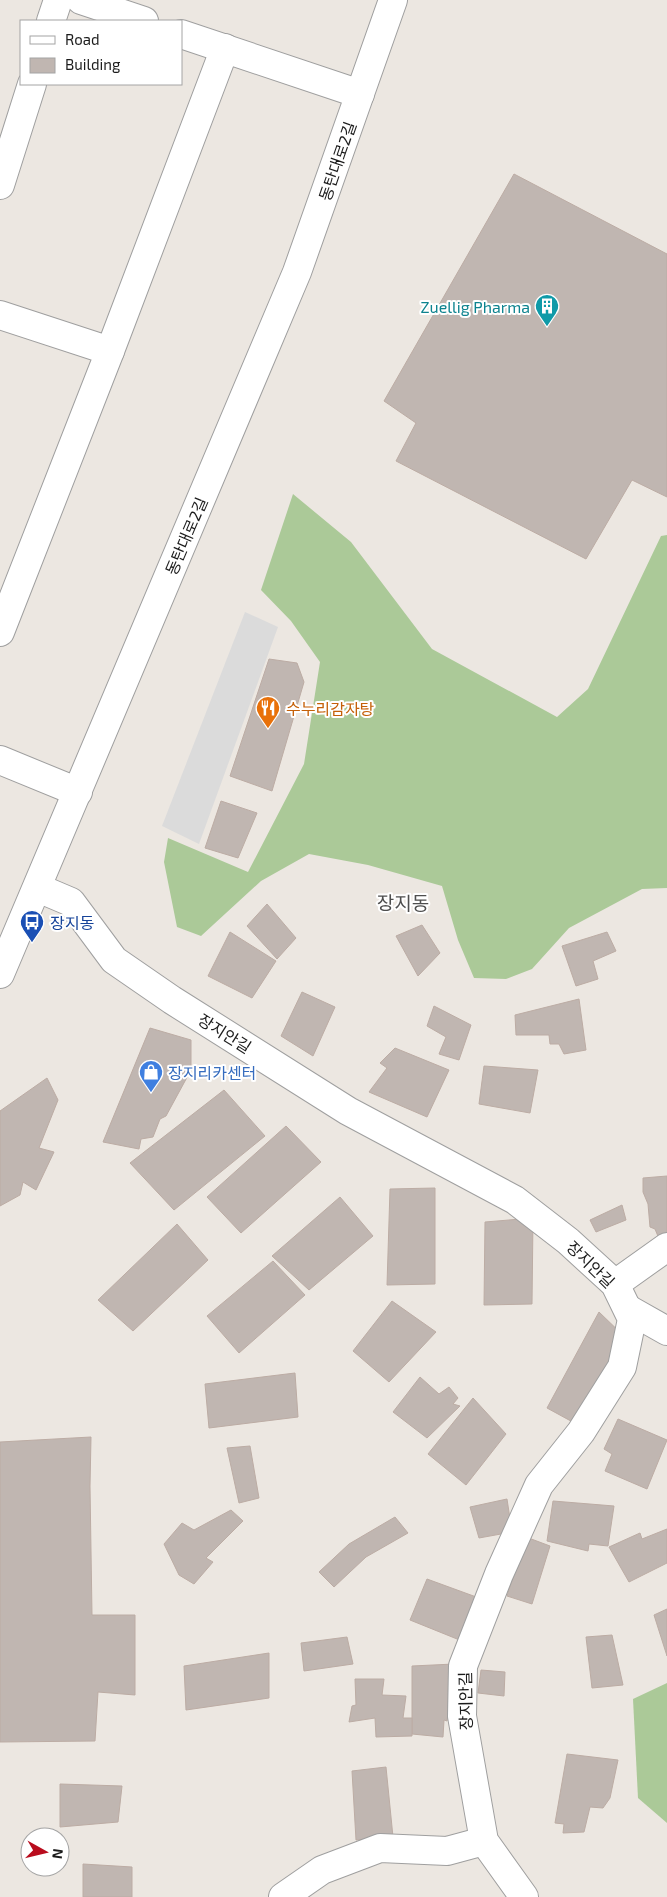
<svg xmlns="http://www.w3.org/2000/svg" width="667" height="1897" font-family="'Exo 2','Noto Sans KR',sans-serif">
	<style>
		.forest { fill: #abc998 }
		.parking { fill: #dbdbdb }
		.building { fill: #c0b6b1; stroke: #bcaca4 }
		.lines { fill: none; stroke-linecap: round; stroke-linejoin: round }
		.street-casing { stroke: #9f9f9f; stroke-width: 30 }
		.street { stroke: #fff; stroke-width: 28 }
		.labels { text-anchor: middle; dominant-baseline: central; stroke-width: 4; stroke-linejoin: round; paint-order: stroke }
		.street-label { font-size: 16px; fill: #1b1b1b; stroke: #fff }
		.culture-label { font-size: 16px; fill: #0d838f; stroke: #fff; text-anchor: end }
		.food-label { font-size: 16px; fill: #c56008; stroke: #fff; text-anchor: start }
		.transit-label { font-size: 16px; fill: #164399; stroke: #fff; text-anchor: start }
		.shop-label { font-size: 16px; fill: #366cbe; stroke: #fff; text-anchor: start }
		.quarter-label { font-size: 19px; fill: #4e4e4e; stroke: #fff }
	</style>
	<rect width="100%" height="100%" fill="#ece7e1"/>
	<g class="forest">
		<path d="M293 494 351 542 432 649 557 717 588 689 661 536 667 535V888L642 889 569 928 532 969 506 979 474 978 458 940 442 886 368 865 309 854 261 881 201 936 177 927 164 862 168 838 248 872 304 764 320 662 291 621 261 590Z"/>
		<path d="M667 1683V1823L638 1798 633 1699Z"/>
	</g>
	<path class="parking" d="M245 612 278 627 199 844 162 826Z"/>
	<g class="building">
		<path d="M514 174 667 254V497L632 480 586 559 396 461 416 423 384 401Z"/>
		<path d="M269 659 297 663 304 682 272 791 230 776Z"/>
		<path d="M221 801 257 813 238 858 205 848Z"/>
		<path d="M267 904 296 938 277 959 247 926Z"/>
		<path d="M422 925 440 953 418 976 396 936Z"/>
		<path d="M230 932 276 961 252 998 208 976Z"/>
		<path d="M607 932 616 951 593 961 598 979 576 986 562 946Z"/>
		<path d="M302 992 335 1007 313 1056 281 1036Z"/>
		<path d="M579 999 586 1050 564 1054 559 1044H550L549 1035H516L515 1015Z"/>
		<path d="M434 1006 471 1025 459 1060 439 1054 446 1037 427 1026Z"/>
		<path d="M150 1028 191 1040V1070L166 1116 160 1119 153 1137 141 1139 139 1149 103 1142Z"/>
		<path d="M395 1048 449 1070 427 1117 369 1092 387 1068 380 1063Z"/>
		<path d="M484 1066 538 1070 530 1113 479 1104Z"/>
		<path d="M47 1078 58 1100 39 1148 54 1152 36 1190 23 1182 20 1195 0 1206V1111Z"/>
		<path d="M224 1090 265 1136 174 1210 130 1163Z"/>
		<path d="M286 1126 321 1162 241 1233 207 1197Z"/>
		<path d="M667 1176V1238L660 1241 655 1229 650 1227 648 1204 643 1192V1178Z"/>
		<path d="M435 1188V1284L387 1285 390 1189Z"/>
		<path d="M340 1197 373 1236 309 1290 272 1256Z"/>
		<path d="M622 1205 626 1220 596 1232 590 1220Z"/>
		<path d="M533 1218 532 1304 484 1305 485 1222Z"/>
		<path d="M177 1224 208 1260 133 1331 98 1300Z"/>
		<path d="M273 1261 305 1295 239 1353 207 1316Z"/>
		<path d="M392 1301 436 1332 389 1382 353 1351Z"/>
		<path d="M599 1312 628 1340 580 1426 547 1408Z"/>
		<path d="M295 1373 298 1417 209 1428 205 1384Z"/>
		<path d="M420 1377 439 1394 449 1387 458 1398 453 1404 460 1406 427 1438 393 1412Z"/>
		<path d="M473 1398 506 1434 466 1485 428 1454Z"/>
		<path d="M618 1419 667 1440 647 1489 605 1471 612 1454 604 1449Z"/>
		<path d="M91 1437 90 1486 92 1615H135V1695L98 1692 95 1741 0 1742V1442Z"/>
		<path d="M250 1446 259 1498 239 1503 227 1448Z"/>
		<path d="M507 1499 512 1532 479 1538 470 1507Z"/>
		<path d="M553 1501 614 1506 608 1546 589 1544 588 1551 547 1541Z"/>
		<path d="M231 1510 243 1521 206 1558 213 1562 194 1584 179 1575 164 1544 182 1523 194 1530Z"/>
		<path d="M395 1517 408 1533 366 1557 334 1587 319 1572 349 1544Z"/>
		<path d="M667 1529V1563L629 1582 609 1547 640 1533 642 1539Z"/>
		<path d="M526 1537 550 1546 532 1604 507 1596Z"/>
		<path d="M427 1579 479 1598 462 1641 410 1620Z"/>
		<path d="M667 1609V1656L654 1615Z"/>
		<path d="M612 1635 623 1685 592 1688 586 1637Z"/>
		<path d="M347 1637 353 1664 304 1671 301 1643Z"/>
		<path d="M269 1653V1698L186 1710 184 1666Z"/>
		<path d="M454 1664 447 1721 444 1720 443 1737 412 1734V1666Z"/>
		<path d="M481 1670 505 1672 504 1696 478 1693Z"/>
		<path d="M355 1679H384L382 1695 406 1696 403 1718H412V1736L376 1737 375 1718 349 1722 352 1706 356 1705Z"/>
		<path d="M567 1754 618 1760 610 1798 603 1808 590 1807 584 1832 563 1833 564 1824 555 1823Z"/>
		<path d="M386 1767 393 1837 356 1840 352 1771Z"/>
		<path d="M60 1784 122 1786 118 1822 60 1827Z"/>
		<path d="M83 1864 132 1867V1897H83Z"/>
	</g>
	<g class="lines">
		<g class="street-casing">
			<g id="street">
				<path d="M81 0 144 21"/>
				<path d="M51 21 58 0"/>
				<path d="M181 34 360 94"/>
				<path d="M0 185 32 84"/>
				<path d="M0 315 110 351"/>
				<path d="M0 632 110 351 225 48"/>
				<path d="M0 760 78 792"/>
				<path d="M38 888 71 902 114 960 172 1000 348 1111 515 1200 568 1241 615 1284 632 1319 622 1367 581 1432 539 1485 499 1574 463 1666 462 1716 484 1841 524 1897"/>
				<path d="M0 974 297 272 393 0"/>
				<path d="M615 1284 667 1247"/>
				<path d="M628 1309 667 1331"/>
				<path d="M283 1897 322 1870 380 1848 447 1851 484 1841"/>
			</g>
		</g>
		<use href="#street" class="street"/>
	</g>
	<defs>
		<g id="building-pin" transform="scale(1.25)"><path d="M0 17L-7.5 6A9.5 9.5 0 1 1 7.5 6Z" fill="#0f9aa8" stroke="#fff"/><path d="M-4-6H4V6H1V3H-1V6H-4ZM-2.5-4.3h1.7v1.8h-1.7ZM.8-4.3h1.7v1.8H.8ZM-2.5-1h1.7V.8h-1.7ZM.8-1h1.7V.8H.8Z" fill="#fff"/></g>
		<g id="restaurant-pin" transform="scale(1.25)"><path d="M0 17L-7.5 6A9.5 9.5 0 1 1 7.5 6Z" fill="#e8710a" stroke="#fff"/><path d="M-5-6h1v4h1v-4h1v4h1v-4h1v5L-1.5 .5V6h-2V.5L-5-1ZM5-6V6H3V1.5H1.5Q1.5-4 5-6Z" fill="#fff"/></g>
		<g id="bus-pin" transform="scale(1.25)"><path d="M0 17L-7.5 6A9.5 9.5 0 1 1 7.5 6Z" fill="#1a4fb4" stroke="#fff"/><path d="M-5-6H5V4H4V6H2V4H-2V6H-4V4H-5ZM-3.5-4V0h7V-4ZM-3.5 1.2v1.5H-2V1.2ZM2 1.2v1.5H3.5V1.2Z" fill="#fff"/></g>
		<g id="shop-pin" transform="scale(1.25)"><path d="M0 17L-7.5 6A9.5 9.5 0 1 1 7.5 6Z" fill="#3f7fe0" stroke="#fff"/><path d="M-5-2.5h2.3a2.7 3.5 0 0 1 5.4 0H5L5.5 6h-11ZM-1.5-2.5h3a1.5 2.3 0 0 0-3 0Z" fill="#fff"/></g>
	</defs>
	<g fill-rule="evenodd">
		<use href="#building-pin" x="547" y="306"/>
		<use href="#restaurant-pin" x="268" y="708"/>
		<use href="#bus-pin" x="32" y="922"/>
		<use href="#shop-pin" x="151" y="1072"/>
	</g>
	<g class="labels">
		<g class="street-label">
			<text transform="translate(337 161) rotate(-71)">동탄대로2길</text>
			<text transform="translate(186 536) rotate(-67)">동탄대로2길</text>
			<text transform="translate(225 1033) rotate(32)">장지안길</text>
			<text transform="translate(591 1264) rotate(44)">장지안길</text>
			<text transform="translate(465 1701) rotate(-91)">장지안길</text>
		</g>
		<g class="culture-label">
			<text x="530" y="306">Zuellig Pharma</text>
		</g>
		<g class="food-label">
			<text x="286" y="708">수누리감자탕</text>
		</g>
		<g class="transit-label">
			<text x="50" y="922">장지동</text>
		</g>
		<g class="shop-label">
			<text x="168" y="1072">장지리카센터</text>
		</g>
		<g class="quarter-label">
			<text x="403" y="902">장지동</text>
		</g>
	</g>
	<rect x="20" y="20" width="162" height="65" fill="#ffffff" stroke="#a4a4a4"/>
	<rect x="30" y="36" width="25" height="8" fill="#ffffff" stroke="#a4a4a4"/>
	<text x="65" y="45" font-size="15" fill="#1b1b1b">Road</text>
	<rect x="30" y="58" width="25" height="15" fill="#c0b6b1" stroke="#a4a4a4"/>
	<text x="65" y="70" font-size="15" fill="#1b1b1b">Building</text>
	<g transform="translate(45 1852) rotate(98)"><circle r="24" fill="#ffffff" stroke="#a4a4a4"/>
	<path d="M0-4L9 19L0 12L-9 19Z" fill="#b90c1d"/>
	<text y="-8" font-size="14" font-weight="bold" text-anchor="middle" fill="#1b1b1b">N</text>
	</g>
</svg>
